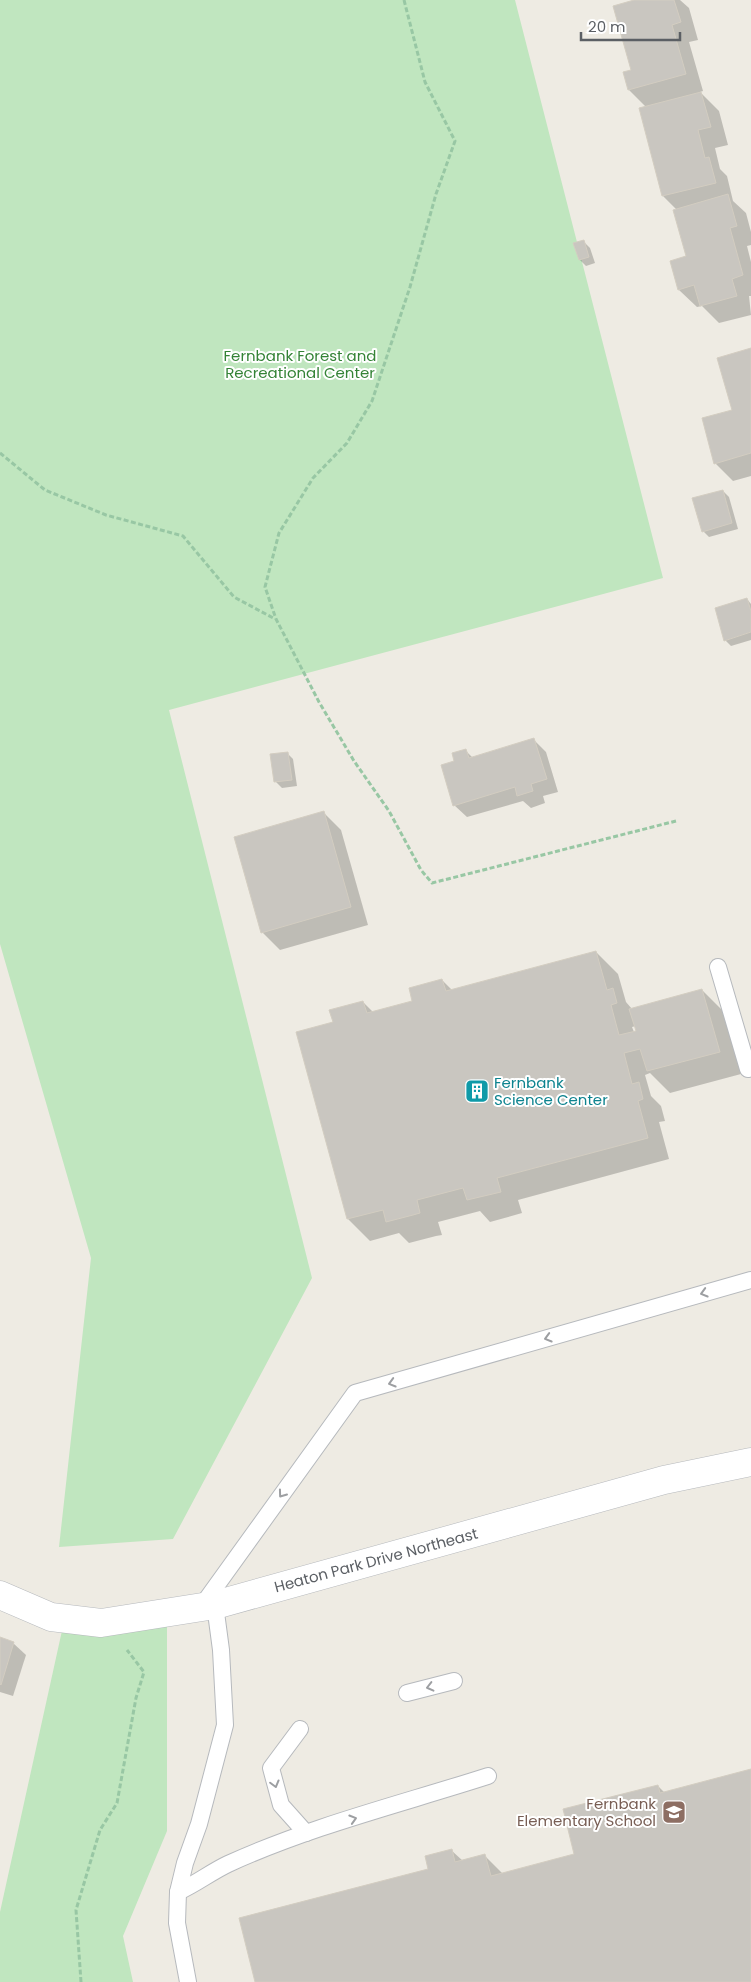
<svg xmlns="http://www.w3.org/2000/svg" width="751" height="1982" font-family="Poppins,sans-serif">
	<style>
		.green { fill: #c0e6bf }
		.shadow { fill: #0003; fill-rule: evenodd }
		.building { fill: #c9c6c0; stroke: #d3cdc1 }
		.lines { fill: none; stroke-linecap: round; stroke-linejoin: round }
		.lane-casing { stroke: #b6b9bd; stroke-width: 18 }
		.street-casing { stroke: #b6b9bd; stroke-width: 29 }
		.path { stroke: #98c7a4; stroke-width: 3; stroke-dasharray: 5 2.5; stroke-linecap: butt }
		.lane { stroke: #fff; stroke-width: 16 }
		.street { stroke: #fff; stroke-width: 28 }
		.oneway { stroke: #9d9fa2 }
		.labels { text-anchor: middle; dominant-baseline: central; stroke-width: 4; stroke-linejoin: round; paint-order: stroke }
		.park-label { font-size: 15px; fill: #348336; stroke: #fff }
		.culture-label { font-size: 15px; fill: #0d838f; stroke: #fff; text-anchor: start }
		.street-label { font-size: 15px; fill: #5b5f64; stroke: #fff }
		.education-label { font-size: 15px; fill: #785e54; stroke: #fff; text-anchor: end }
	</style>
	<rect width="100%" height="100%" fill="#eeebe3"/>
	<g class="green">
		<path d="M0 0H515L663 578 169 710 312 1278 173 1539 59 1547 91 1258 0 944Z"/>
		<path d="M65 1617 167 1625V1831L123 1936 133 1982H0V1912Z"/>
	</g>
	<g class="shadow">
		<path d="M638 0H680L689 8 698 40 689 42 703 91 700 92 719 111 728 145 715 148 720 169 727 176 733 201 746 213 751 232V245L747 246 751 262V296H749L751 315 719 323 702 306 697 307 679 290 688 257 677 210 663 196 647 108 629 90 633 71Z"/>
		<path d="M583 241 590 248 595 263 586 266 580 260Z"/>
		<path d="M751 349V476L733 481 715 463Z"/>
		<path d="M723 491 729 497 738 529 709 537 703 531Z"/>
		<path d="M747 599 751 604V640L731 646 725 640Z"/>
		<path d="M534 740 546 752 558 792 543 796 545 803 531 808 523 801 467 817 454 805 456 762 466 751 473 758Z"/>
		<path d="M287 753 293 759 297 786 282 788 276 782Z"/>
		<path d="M324 813 341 830 368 925 280 950 262 932Z"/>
		<path d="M596 952 618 974 626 1002 632 1009 702 990 724 1012 741 1074 670 1093 650 1073 645 1075 651 1096 661 1106 665 1121 659 1122 669 1159 518 1200 522 1213 490 1222 480 1211 438 1222 442 1235 436 1236 409 1243 399 1233 370 1241 348 1219 297 1033 334 1022 363 1002 373 1012 413 1002 442 980 453 991ZM636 1026 637 1031 634 1032 632 1027Z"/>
		<path d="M0 1639 13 1643 26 1655 13 1696 0 1692Z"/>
		<path d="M751 1771V1982H257L430 1870 451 1850 463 1861 485 1856 503 1874 576 1855 658 1786 665 1793Z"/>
	</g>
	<g class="building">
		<path d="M634 0H674L681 22 672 25 686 74 628 90 623 72 631 70 613 6Z"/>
		<path d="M701 92 711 127 698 130 705 158 709 157 716 183 662 196 639 108Z"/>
		<path d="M728 194 737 226 730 228 743 275 732 279 737 296 700 306 694 285 678 290 670 261 686 256 673 210Z"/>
		<path d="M584 240 589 257 579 260 573 243Z"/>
		<path d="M751 348V453L714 464 702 418 732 410 717 358Z"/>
		<path d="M723 490 732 523 702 532 692 498Z"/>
		<path d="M747 598 751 611V632L724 641 715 608Z"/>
		<path d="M534 738 547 779 531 784 533 791 517 796 515 787 453 806 441 765 454 761 452 753 466 749 469 758Z"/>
		<path d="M288 752 292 780 274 782 270 754Z"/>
		<path d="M324 811 351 907 261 933 234 837Z"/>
		<path d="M596 951 607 990 613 988 617 1003 611 1005 619 1035 636 1031 629 1009 702 989 720 1052 647 1071 640 1049 624 1053 632 1084 639 1082 643 1099 638 1101 648 1138 497 1178 501 1192 467 1200 463 1188 417 1200 420 1213 413 1215 386 1222 383 1210 347 1219 296 1032 333 1022 329 1010 363 1001 367 1013 412 1001 409 988 442 979 446 991Z"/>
		<path d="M0 1637 14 1642 1 1685 0 1684Z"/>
		<path d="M751 1769V1982H255L239 1918 428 1869 425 1856 452 1849 455 1862 485 1854 491 1876 574 1854 563 1809 658 1785 660 1793Z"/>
	</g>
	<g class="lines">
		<g class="lane-casing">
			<g id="lane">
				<path d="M718 967 748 1069"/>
				<path d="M201 1607 355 1393 751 1280"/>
				<path d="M407 1693 454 1681"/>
				<path d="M300 1729 271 1768 281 1805 306 1833"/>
				<path d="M178 1892C196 1884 211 1872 228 1864 311 1826 401 1804 488 1776"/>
				<path d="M188 1982 177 1923 178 1892 185 1863 199 1824 225 1725 221 1650 215 1605"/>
			</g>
		</g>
		<g class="street-casing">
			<path id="street" d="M0 1595 51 1617 101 1623 215 1605 664 1480 751 1462"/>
		</g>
		<g class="path">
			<path d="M404 0 425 82 455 141 436 194 410 287 372 401 347 443 313 478 279 533 265 587 276 619 319 702 354 761 389 811 421 870 432 883 676 821"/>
			<path d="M0 453 45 490 106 515 183 536 234 597 275 619"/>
			<path d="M81 1982 76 1910 100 1830 117 1803 136 1698 144 1672 127 1650"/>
		</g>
		<use href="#lane" class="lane"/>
		<use href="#street" class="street"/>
	</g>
	<defs><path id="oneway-chevron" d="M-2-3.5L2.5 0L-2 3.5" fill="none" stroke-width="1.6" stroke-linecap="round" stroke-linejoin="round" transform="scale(1.25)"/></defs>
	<g class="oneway">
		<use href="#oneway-chevron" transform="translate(704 1293) rotate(164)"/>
		<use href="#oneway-chevron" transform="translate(548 1338) rotate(164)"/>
		<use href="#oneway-chevron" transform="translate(392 1383) rotate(164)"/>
		<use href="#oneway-chevron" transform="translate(282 1494) rotate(126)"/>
		<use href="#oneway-chevron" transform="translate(430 1687) rotate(166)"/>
		<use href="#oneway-chevron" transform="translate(275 1784) rotate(75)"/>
		<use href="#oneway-chevron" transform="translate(353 1819) rotate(-17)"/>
	</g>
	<defs>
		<g id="building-square" transform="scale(1.25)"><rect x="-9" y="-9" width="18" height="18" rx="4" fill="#0f9aa8" stroke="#fff"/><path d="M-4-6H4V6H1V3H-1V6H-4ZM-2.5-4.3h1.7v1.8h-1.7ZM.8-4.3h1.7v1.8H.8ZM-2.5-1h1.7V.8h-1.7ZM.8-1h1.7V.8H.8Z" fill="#fff"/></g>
		<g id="school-square" transform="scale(1.25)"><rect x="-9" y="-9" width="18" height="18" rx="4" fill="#8d6e63" stroke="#fff"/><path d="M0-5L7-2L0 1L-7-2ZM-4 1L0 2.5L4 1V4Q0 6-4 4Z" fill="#fff"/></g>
	</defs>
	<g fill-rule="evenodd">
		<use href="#building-square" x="477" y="1091"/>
		<use href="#school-square" x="674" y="1812"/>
	</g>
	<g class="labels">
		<g class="park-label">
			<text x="300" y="355">Fernbank Forest and<tspan x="300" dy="17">Recreational Center</tspan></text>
		</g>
		<g class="culture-label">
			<text x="494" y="1082">Fernbank<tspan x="494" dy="17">Science Center</tspan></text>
		</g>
		<g class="street-label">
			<text transform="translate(376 1560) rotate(-15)">Heaton Park Drive Northeast</text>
		</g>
		<g class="education-label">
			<text x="656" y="1803">Fernbank<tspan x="656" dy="17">Elementary School</tspan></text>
		</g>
	</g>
	<path d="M581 32v8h99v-8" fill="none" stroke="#5b5f64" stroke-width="2.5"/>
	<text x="588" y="32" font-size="15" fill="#5b5f64" stroke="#ffffff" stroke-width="4" paint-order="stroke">20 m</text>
</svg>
